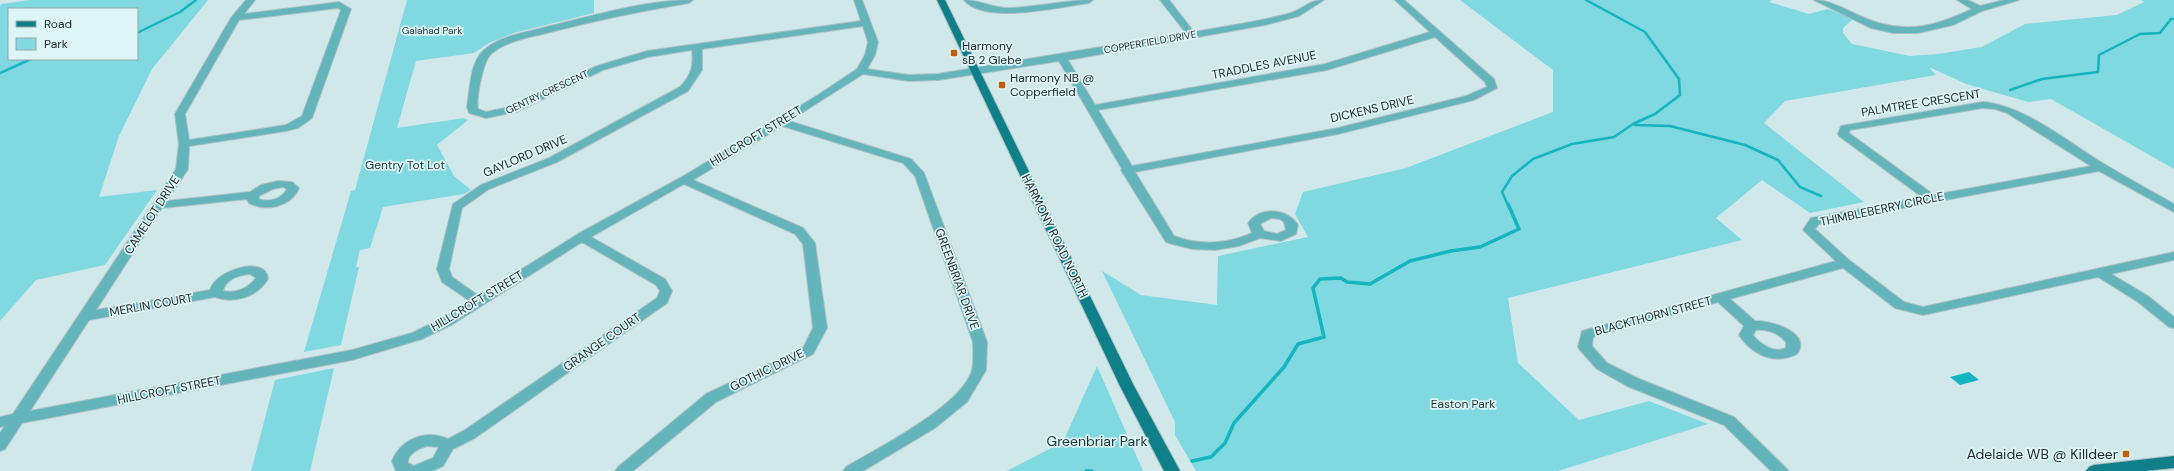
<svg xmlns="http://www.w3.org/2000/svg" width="2174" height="471" font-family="'DM Sans',sans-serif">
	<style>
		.green { fill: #80d8e0; fill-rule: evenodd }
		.water { fill: #14b5c1 }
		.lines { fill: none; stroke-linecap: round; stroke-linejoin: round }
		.stream-far1 { stroke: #14b5c1; stroke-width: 2.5 }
		.stream { stroke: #14b5c1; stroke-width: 3.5 }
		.minor-casing { stroke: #aec2c4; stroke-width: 2 }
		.major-casing { stroke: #aec2c4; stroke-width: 2 }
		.minor { fill: #63b4bb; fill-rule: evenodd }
		.major { fill: #0f8089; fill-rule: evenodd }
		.poi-dot { fill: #bd6010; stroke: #def5f7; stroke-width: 1.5 }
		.labels { text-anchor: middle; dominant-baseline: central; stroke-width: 3.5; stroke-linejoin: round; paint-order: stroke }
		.far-park-label { font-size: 10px; fill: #1b3335; stroke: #def5f7 }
		.far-street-label { font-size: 10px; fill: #222a2b; stroke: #def5f7 }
		.poi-label { font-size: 12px; fill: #222a2b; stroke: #def5f7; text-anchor: start }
		.street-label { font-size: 12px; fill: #222a2b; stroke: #def5f7 }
		.park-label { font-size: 12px; fill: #1b3335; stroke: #def5f7 }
		.near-park-label { font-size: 14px; fill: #1b3335; stroke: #def5f7 }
		.near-poi-label { font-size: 14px; fill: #222a2b; stroke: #def5f7; text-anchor: end }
	</style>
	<rect width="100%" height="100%" fill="#d1e8ea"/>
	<g class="green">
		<path d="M30 0H208L152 69 119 136 99 197 157 190 105 265 36 280 0 321V6L2 4ZM9 9H137V59H9Z"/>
		<path d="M407 0H594V13L514 33 489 43 474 53 416 61 397 128 464 118 468 120 437 145 454 176 471 190 464 194 383 207 370 248 360 250 356 267H359L341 345 304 352 351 191 355 190Z"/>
		<path d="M1460 0H1772L1769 2 1809 14 1828 9 1853 19 1843 28V33L1852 44 1910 56 1938 54 1982 47 2025 24 2117 15 2144 2 2141 0H2174V169L2051 99 2028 102 1966 84 1929 67 1936 75 1785 101 1764 123 1864 202 1810 213 1762 180 1716 218 1742 240 1508 298 1518 363 1579 420 1649 401 1708 424 1558 471H1196L1175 435V422L1102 271 1141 295 1217 305 1218 256 1308 237 1295 214 1303 192 1406 168 1553 112V70Z"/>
		<path d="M1097 366 1143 471H1007L1063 442Z"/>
		<path d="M334 368 310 471H251L275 380Z"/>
	</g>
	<path class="water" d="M1969 372 1979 380 1960 385 1950 377Z"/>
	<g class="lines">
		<g class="stream-far1">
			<path d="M137 33 180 12 196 0"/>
			<path d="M0 73 31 59"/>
			<path d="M2010 90 2042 79 2098 72 2099 55 2140 34 2160 33 2171 19H2174"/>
			<path d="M1635 125 1670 126 1745 145 1778 160 1800 187 1821 196"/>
			<path d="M1508 205 1502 192 1512 176 1533 159 1572 144 1614 137 1633 124 1655 114 1680 95 1679 79 1645 32 1586 0"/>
		</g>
		<g class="stream">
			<path d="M1192 461 1211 457 1225 443 1234 423 1284 367 1298 344 1324 337 1313 288 1320 279 1341 278 1347 282 1370 284 1410 261 1451 251 1480 247 1519 229 1508 204"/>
			<path d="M1086 471H1092"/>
		</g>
		<g class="minor-casing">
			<g id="minor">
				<path d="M246 0H255L244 14 339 2 351 9 312 118 298 128 286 131 189 146 188 169 167 201 250 192 261 185 278 181 292 182 299 188C291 207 266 212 249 203L247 199 162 208 96 310 210 290C216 269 267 255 268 279 257 297 235 304 215 297L89 320 30 411 352 350 412 333 443 318 470 301 442 282 437 269 453 204 481 185 549 158 680 87C691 75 694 66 692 50L648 57 603 70 516 112 486 118 469 113 467 107C470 89 470 62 484 50 501 35 529 32 550 26 597 15 645 0 693 0L689 3C642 11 597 20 551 32 532 37 507 40 491 54 483 61 476 98 478 109L486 112 509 107 597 66 647 51 861 21 854 0H862L878 42 875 55 867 69 909 75 938 74 1186 33 1160 0H1169L1194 32C1226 26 1259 22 1291 13 1305 8 1309 0 1324 0L1299 16 1265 25 1068 60 1095 105 1325 64 1430 32 1395 0H1404L1494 79 1497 88 1474 100 1338 134 1135 172 1174 236C1200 246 1228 244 1252 233L1248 223C1260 206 1287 208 1298 225L1296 234 1281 241 1260 238 1239 246 1215 250 1192 249 1176 245 1166 242 1121 170 1122 169 1059 61 938 80 909 81 863 74 789 121 911 159 924 173 987 342 986 370 967 402 935 428 863 471H843L846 467C878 448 962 406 972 370 974 361 973 350 973 342L915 176 903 163 782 126 693 180 803 228 815 243 827 328 813 354 716 402 633 471H615L618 467 706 394 803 348 813 328 803 244 795 234 684 184 591 237 665 279 672 291 667 303 475 438 453 449 443 466 432 471H396L392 461C401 439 426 429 448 439L465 430 657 298 660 291 656 285 582 242 453 324 422 339 352 360 22 423 5 449 0 451V433L5 426 0 427V417L13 414 176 169 179 144 175 114 231 18ZM338 8 341 10 302 116 286 125 189 140 185 114 239 20ZM863 26 868 42 865 55 857 69 818 95 680 178 578 234 479 296 452 277 449 269 462 208 489 189 557 162 688 91 702 70V49ZM1435 37 1485 82 1487 87 1466 96 1338 128 1132 166 1098 110 1327 70ZM283 187 287 189C282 199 269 203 259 199V196L273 189ZM1271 218 1280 219 1284 222 1286 230 1277 234 1264 231 1260 224ZM250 274 256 278C248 288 236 294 223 291 226 279 239 275 250 274ZM427 446 439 447 433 458 414 466 408 463C407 454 419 448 427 446Z"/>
				<path d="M964 0C979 0 993 8 1009 8 1038 7 1065 0 1093 0L1089 3C1060 7 985 25 964 0Z"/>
				<path d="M1814 0C1830 0 1844 9 1860 16 1901 35 1933 28 1972 9L1957 0H1968L1980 6 2004 0H2019L1982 11 1953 25 1918 33H1893L1871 28Z"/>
				<path d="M1983 102C2022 105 2066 140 2099 161 2124 176 2149 190 2174 204V212L2099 171 1819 224 1815 229 1849 260 1904 302 1923 307 2174 252V260L2111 274 2148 296 2174 317V328L2169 327 2138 302 2098 277 1923 315 1895 308 1843 268 1730 299 1755 321C1769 320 1808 331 1799 351 1797 355 1793 356 1789 357 1769 363 1750 352 1739 335L1744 326 1718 302 1593 337 1592 346 1607 363 1637 378 1734 417 1789 471H1771L1724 425 1627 386 1597 369 1580 350 1578 347 1582 331 1836 261 1803 230 1811 218 1922 197 1839 136 1838 134 1841 126ZM1983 108 1995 109 2007 113 2091 166 1934 195 1849 133 1850 130ZM1756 330C1768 329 1778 333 1786 342V348C1774 354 1760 344 1753 335Z"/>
			</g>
		</g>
		<g class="major-casing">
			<g id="major">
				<path d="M937 0H945L1134 386 1180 471H1164L1120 386Z"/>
				<path d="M2174 456V468L2145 471H2086L2089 467 2094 465Z"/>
			</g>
		</g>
		<use href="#minor" class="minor"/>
		<use href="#major" class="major"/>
	</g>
	<g class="poi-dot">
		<rect x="950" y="49" width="8" height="8" rx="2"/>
		<rect x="998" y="81" width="8" height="8" rx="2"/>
		<rect x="2122" y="450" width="8" height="8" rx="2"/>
	</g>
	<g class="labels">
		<g class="far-park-label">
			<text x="432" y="30">Galahad Park</text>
		</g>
		<g class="far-street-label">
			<text transform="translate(1150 42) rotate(-10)">COPPERFIELD DRIVE</text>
			<text transform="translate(547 92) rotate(-25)">GENTRY CRESCENT</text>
		</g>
		<g class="poi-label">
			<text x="962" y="46">Harmony<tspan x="962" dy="14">sB 2 Glebe</tspan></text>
			<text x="1010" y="78">Harmony NB @<tspan x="1010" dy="14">Copperfield</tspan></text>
		</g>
		<g class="street-label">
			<text transform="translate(1264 65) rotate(-11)">TRADDLES AVENUE</text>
			<text transform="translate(1921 103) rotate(-9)">PALMTREE CRESCENT</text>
			<text transform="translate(1372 109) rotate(-13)">DICKENS DRIVE</text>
			<text transform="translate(756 136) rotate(-31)">HILLCROFT STREET</text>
			<text transform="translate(525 156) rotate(-23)">GAYLORD DRIVE</text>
			<text transform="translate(1882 209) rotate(-12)">THIMBLEBERRY CIRCLE</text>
			<text transform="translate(152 215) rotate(-57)">CAMELOT DRIVE</text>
			<text transform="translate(1055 236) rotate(64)">HARMONY ROAD NORTH</text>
			<text transform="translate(957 279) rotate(70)">GREENBRIAR DRIVE</text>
			<text transform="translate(477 301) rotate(-31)">HILLCROFT STREET</text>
			<text transform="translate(151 305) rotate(-10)">MERLIN COURT</text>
			<text transform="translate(1653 316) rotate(-15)">BLACKTHORN STREET</text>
			<text transform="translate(602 342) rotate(-35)">GRANGE COURT</text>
			<text transform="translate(767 370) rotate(-26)">GOTHIC DRIVE</text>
			<text transform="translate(169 390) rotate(-11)">HILLCROFT STREET</text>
		</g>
		<g class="park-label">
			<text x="405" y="165">Gentry Tot Lot</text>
			<text x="1463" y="404">Easton Park</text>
		</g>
		<g class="near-park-label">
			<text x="1097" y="441">Greenbriar Park</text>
		</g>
		<g class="near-poi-label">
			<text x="2118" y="454">Adelaide WB @ Killdeer</text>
		</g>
	</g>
	<rect x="8" y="8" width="130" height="52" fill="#def5f7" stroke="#93a4a5"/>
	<rect x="16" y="21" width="20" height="6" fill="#0f8089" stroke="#93a4a5"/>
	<text x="44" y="28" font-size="12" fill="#222a2b">Road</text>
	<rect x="16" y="38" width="20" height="12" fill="#80d8e0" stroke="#93a4a5"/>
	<text x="44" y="48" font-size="12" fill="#222a2b">Park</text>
</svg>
